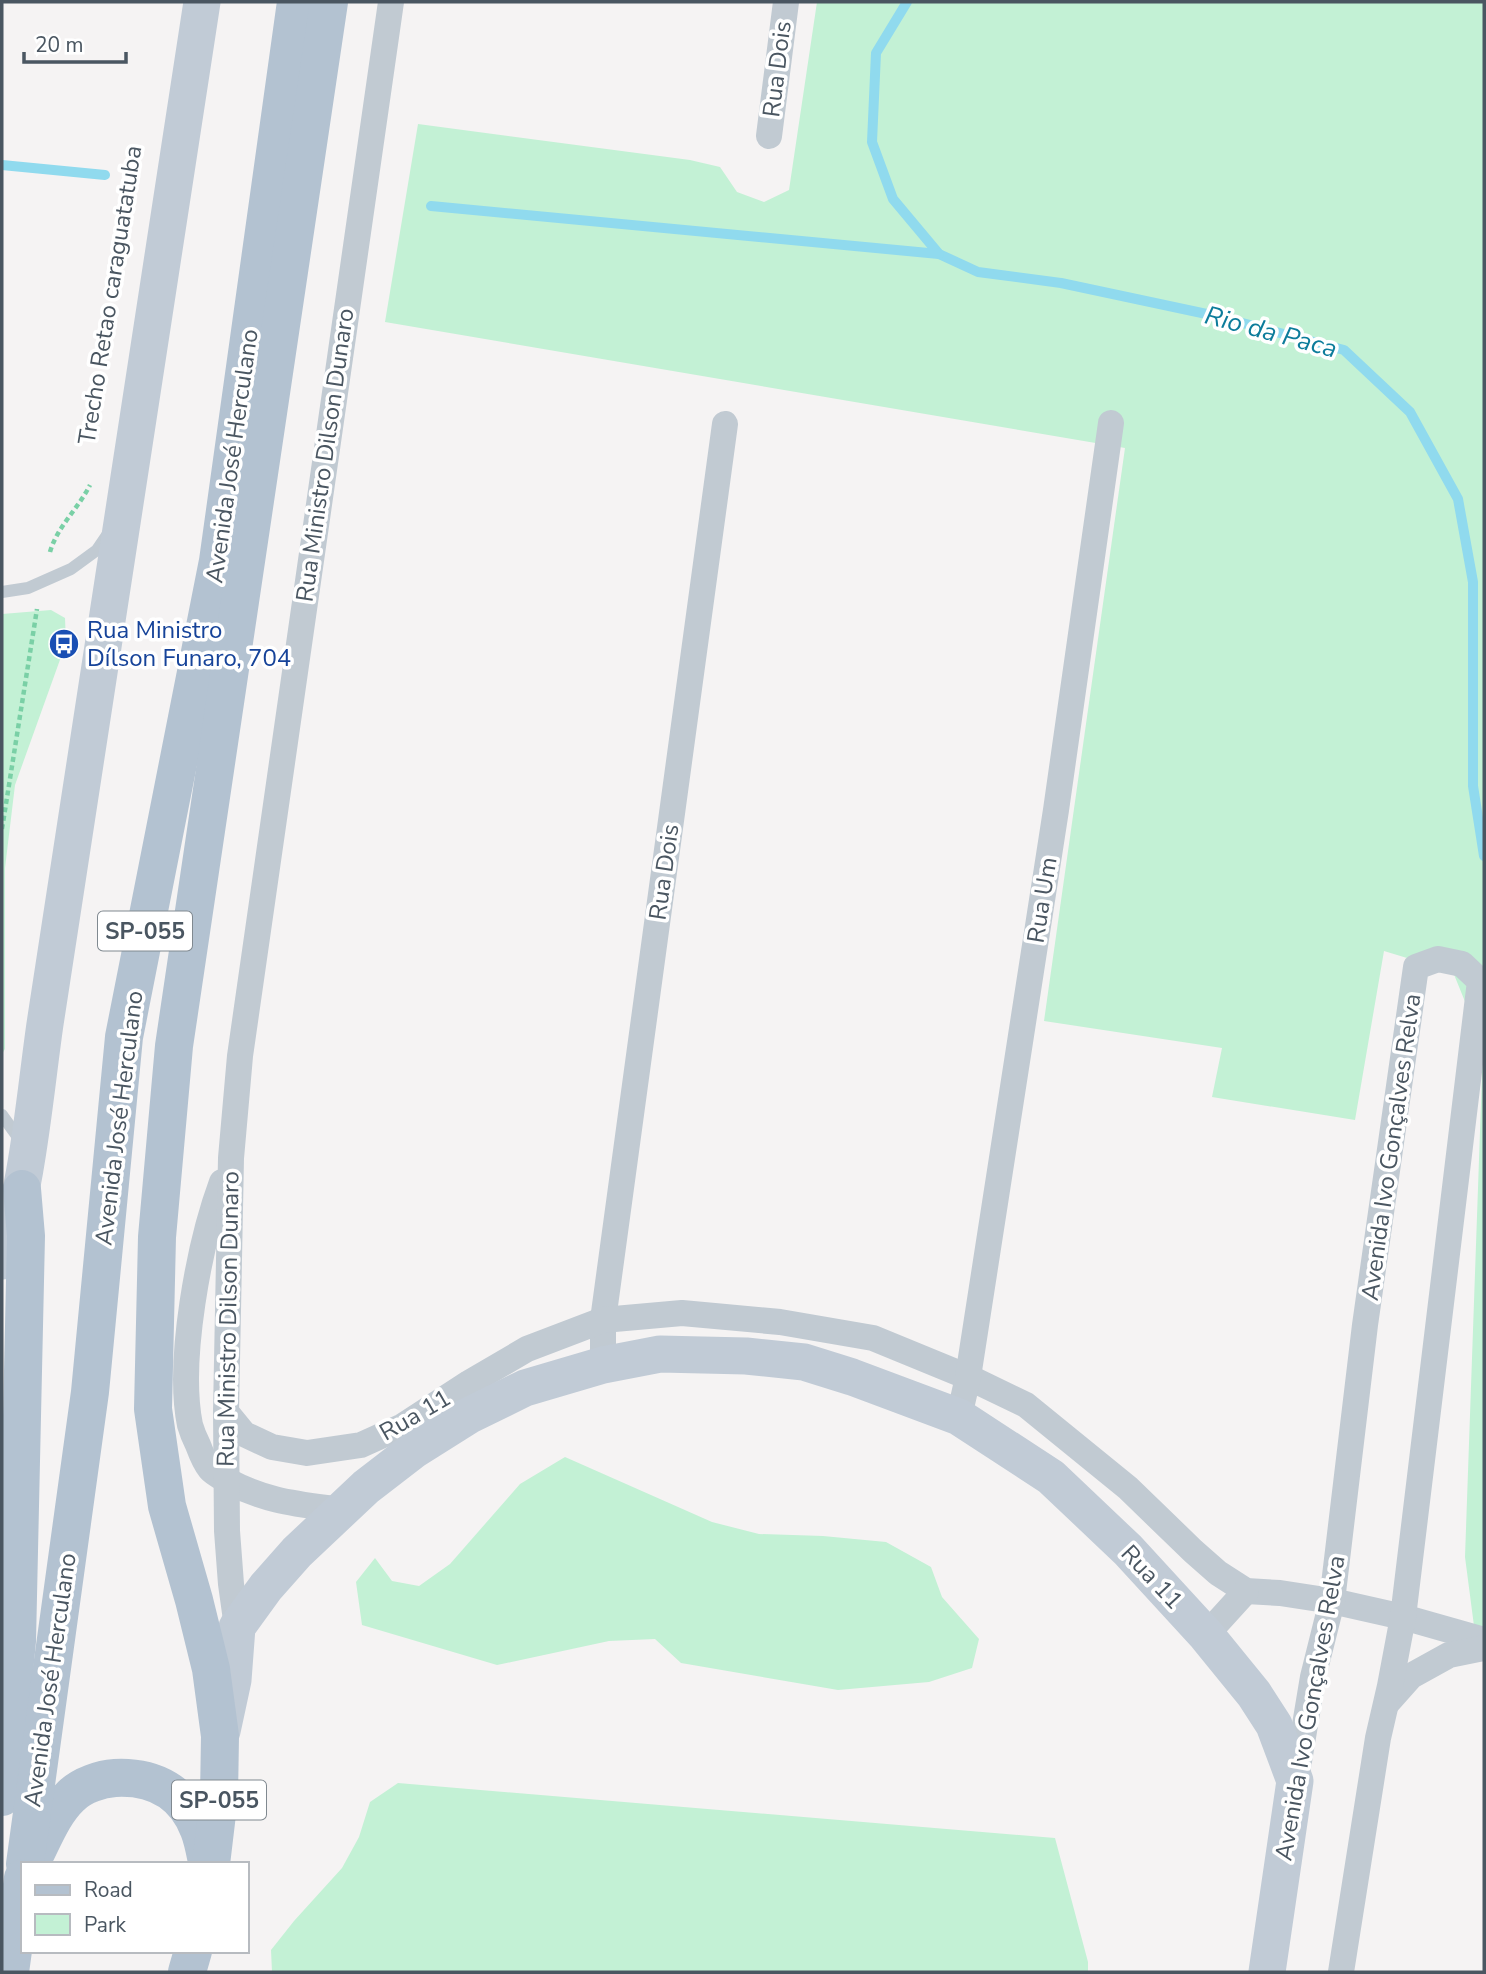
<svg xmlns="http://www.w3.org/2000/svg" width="1486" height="1974" font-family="'Nunito Sans',sans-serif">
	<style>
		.green { fill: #c3f1d5 }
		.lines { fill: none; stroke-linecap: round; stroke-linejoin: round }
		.stream { stroke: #90daee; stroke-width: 10 }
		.path { stroke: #7ad0a6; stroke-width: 4.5; stroke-dasharray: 5 3.5; stroke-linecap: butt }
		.service { stroke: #c1cad2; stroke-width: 12 }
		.minor { stroke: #c1cad2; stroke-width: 26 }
		.secondary { stroke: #c1cbd6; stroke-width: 37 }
		.primary { stroke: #b3c2d1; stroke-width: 38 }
		.labels { text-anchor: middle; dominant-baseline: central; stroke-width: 7; stroke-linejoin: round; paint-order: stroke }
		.shield { fill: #fff; stroke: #808990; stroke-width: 2 }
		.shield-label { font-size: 23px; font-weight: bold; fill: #4a5661 }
		.street-label { font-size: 24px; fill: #4a5661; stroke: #fff }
		.transit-label { font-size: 24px; fill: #164399; stroke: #fff; text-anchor: start }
		.water-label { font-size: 26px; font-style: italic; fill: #0c7c9b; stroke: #fff }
	</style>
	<rect width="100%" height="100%" fill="#f5f3f3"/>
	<g class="green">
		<path d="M817 2H1484V1628L1474 1626 1465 1557 1483 1046 1453 972 1384 951 1355 1120 1212 1097 1222 1048 1044 1021 1125 448 385 322 418 124 690 160 720 167 737 192 764 202 789 190Z"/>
		<path d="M51 610 65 618 66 643 15 785 5 868V1049L2 1054V614Z"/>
		<path d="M565 1457 712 1522 759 1534 823 1536 886 1542 931 1567 942 1597 979 1639 972 1668 929 1682 838 1690 681 1663 655 1639 609 1641 497 1665 362 1625 356 1582 375 1558 392 1581 419 1586 450 1564 520 1484Z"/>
		<path d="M398 1783 1055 1838 1088 1962V1972H272L271 1950 294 1921 342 1868 359 1837 370 1802Z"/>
	</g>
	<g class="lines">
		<g class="stream">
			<path d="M907 2 876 53 872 142 893 199 939 254 978 272 1061 283 1216 316 1344 350 1410 412 1458 499 1473 582V786L1484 856"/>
			<path d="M2 165 105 175"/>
			<path d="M431 206 939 254"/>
		</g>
		<g class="path">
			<path d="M50 552C57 527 78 509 90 485"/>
			<path d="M2 829 37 609"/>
		</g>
		<g class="service">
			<path d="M2 592 28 588 71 569 97 550 110 531"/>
			<path d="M2 1115 20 1140"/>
		</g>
		<g class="minor">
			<path d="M769 136 786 2"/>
			<path d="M222 1182C199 1244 177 1361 190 1425 192 1432 195 1439 198 1445 201 1453 205 1463 210 1469 214 1474 223 1478 228 1481 267 1502 298 1504 341 1510"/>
			<path d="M603 1365V1320L725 424"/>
			<path d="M226 1412 244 1434 272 1447 307 1453 361 1445 403 1426 469 1383 527 1349 603 1320 682 1313 780 1322 873 1338 968 1377 1026 1405 1128 1488 1193 1551 1218 1573 1246 1591 1280 1593 1332 1601 1403 1617 1484 1640"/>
			<path d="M959 1417 968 1377 1056 810 1111 423"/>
			<path d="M237 1627 231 1584 227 1531 226 1412 231 1158 240 1056 391 2"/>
			<path d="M1206 1635 1246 1591"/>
			<path d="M1387 1703 1411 1676 1449 1655 1484 1648"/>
			<path d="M1296 1779 1313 1677 1332 1601 1365 1325 1416 967 1438 959 1462 964 1480 981 1403 1617 1390 1686 1378 1738 1341 1972"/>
		</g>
		<g class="secondary">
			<path d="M2 1261C28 1187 34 1101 45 1024L202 2"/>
			<path d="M222 1731 233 1680 237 1627 266 1587 297 1552 366 1487 414 1450 468 1416 525 1388 603 1365 660 1354 746 1356 804 1362 852 1377 959 1417 1051 1477 1128 1550 1206 1635 1254 1694 1274 1725 1295 1781 1267 1972"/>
		</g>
		<g class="primary">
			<path d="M2 1797 17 1641 26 1236 22 1189"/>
			<path d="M35 1855C45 1835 54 1812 71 1796 82 1785 101 1779 115 1778 154 1776 185 1793 199 1830 203 1840 205 1852 207 1862"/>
			<path d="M25 1864 90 1392 124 1037 218 561 296 2"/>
			<path d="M211 1864 219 1797 220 1736 211 1669 194 1600 167 1506 153 1409 157 1237 174 1046 329 2"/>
			<path d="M10 1972 23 1878"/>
			<path d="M187 1972 193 1951"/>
		</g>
	</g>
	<defs>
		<g id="bus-disc" transform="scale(1.575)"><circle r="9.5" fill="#1a4fb4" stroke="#fff"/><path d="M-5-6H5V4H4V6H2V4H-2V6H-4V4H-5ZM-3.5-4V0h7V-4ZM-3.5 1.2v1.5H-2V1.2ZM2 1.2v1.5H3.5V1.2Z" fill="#fff"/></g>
	</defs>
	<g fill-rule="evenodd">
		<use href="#bus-disc" x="64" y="644"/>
	</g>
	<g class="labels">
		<g class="shield">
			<rect x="98" y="911.5" width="94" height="39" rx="5"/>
			<rect x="172" y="1780.5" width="94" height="39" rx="5"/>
		</g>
		<g class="shield-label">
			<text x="145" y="931">SP-055</text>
			<text x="219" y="1800">SP-055</text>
		</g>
		<g class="street-label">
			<text transform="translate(777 69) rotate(-83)">Rua Dois</text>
			<text transform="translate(110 295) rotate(-81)">Trecho Retao caraguatatuba</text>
			<text transform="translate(325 455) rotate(-82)">Rua Ministro Dilson Dunaro</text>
			<text transform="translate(232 456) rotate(-82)">Avenida José Herculano</text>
			<text transform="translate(664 872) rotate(-82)">Rua Dois</text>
			<text transform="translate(1042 900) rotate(-81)">Rua Um</text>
			<text transform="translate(119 1118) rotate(-83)">Avenida José Herculano</text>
			<text transform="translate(1391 1147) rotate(-82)">Avenida Ivo Gonçalves Relva</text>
			<text transform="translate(228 1319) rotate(-89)">Rua Ministro Dilson Dunaro</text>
			<text transform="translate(415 1415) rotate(-30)">Rua 11</text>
			<text transform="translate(1152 1577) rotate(47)">Rua 11</text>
			<text transform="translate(50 1680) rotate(-82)">Avenida José Herculano</text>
			<text transform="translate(1310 1708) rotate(-80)">Avenida Ivo Gonçalves Relva</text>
		</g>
		<g class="transit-label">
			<text x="87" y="630">Rua Ministro<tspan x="87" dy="28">Dílson Funaro, 704</tspan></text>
		</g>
		<g class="water-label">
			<text transform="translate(1271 332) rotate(15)">Rio da Paca</text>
		</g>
	</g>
	<rect width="1486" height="1974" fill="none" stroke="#4a5661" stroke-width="7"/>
	<rect x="21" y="1862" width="228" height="91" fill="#ffffff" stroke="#b7bbc0" stroke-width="2"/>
	<rect x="35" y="1885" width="35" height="10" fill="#b3c2d1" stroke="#b7bbc0" stroke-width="2"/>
	<text x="84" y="1897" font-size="21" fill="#4a5661">Road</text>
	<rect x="35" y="1914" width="35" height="21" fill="#c3f1d5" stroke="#b7bbc0" stroke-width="2"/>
	<text x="84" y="1932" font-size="21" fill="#4a5661">Park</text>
	<path d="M24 52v10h102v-10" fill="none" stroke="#4a5661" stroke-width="3.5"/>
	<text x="35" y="52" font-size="21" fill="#4a5661" stroke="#ffffff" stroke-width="5" paint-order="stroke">20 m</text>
</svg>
